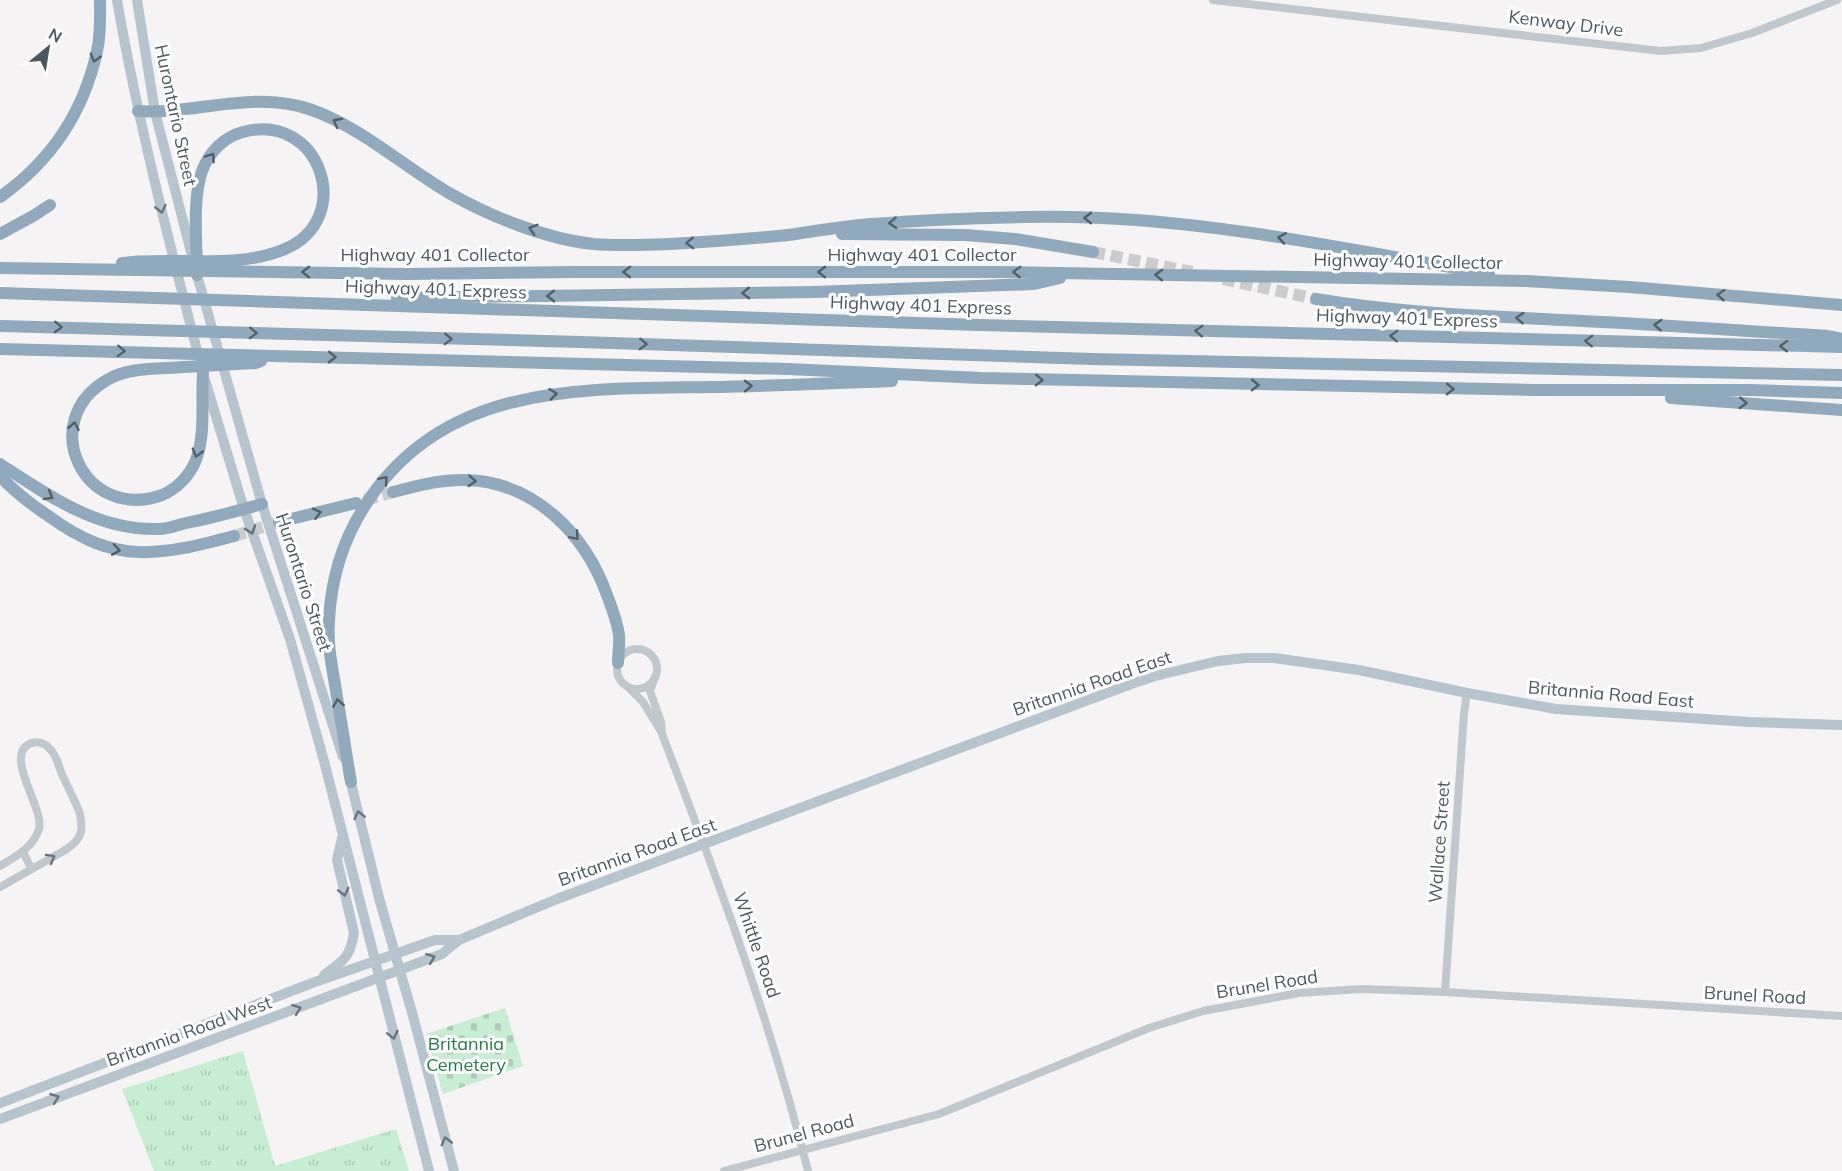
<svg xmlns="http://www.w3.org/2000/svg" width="1842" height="1171" font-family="Mulish,sans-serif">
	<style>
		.grass { fill: url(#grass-tufts) }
		.cemetery { fill: url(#cemetery-stones) }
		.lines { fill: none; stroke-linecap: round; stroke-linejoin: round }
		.highway-tunnel { stroke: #cbccce; stroke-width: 12; stroke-dasharray: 12 6; stroke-linecap: butt }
		.minor { stroke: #c0c8cd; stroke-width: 8 }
		.major { stroke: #b6c4ce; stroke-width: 10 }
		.highway { stroke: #90a9bc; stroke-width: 12 }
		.oneway { stroke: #536068 }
		.oneway2 { stroke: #66737b }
		.oneway3 { stroke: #69747a }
		.labels { text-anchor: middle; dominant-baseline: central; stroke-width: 6; stroke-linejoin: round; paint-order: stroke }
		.street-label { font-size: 18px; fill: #4c585f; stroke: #fff }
		.park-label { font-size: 18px; fill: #217b46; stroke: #fff }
	</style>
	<defs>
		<pattern id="grass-tufts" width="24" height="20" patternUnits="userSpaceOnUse" patternTransform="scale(1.5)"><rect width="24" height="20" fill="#c7edd2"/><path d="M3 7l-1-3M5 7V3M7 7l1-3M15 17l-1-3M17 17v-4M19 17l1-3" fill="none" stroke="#adcdb7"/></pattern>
		<pattern id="cemetery-stones" width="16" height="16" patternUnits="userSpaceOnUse" patternTransform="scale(1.5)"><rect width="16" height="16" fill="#c7edd2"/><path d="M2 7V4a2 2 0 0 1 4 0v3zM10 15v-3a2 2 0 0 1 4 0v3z" fill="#adcdb7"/></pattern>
	</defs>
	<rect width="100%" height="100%" fill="#f5f3f3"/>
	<path class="grass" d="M243 1051 275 1166 396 1129 409 1171H154L122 1089Z"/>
	<path class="cemetery" d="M505 1008 523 1066 443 1094 426 1034Z"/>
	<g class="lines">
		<g class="highway-tunnel">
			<path d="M1093 252 1192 272"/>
			<path d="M1223 279 1316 299"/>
			<path d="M365 500 393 492"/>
			<path d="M234 536 279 522"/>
		</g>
		<g class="minor">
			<path d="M1213 0 1661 51 1701 48 1752 33 1837 0"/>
			<circle cx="637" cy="669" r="20"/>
			<path d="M655 677 650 691 661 722 662 734C717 877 771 1022 808 1171"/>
			<path d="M630 689 643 702 662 733"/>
			<path d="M23 852 31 868"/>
			<path d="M0 866C15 857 33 848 39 829 45 809 4 757 29 744 36 741 44 742 49 748 56 754 58 764 61 772 67 786 75 800 80 814 81 820 82 826 81 832 79 840 73 844 67 849L0 887"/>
			<path d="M1445 992 1464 713 1467 693"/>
			<path d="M724 1171 939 1114 1149 1028 1203 1011 1299 993 1362 989 1445 992 1842 1016"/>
		</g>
		<g class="major">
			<path d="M117 0C138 122 169 242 200 362"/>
			<path d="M137 0 155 112 197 275 262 504 343 757"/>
			<path d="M205 380 244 509 290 639 324 761 429 1171"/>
			<path d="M349 775 379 898 413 1016 454 1171"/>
			<path d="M324 975C343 961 350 958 354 933L337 860 342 838"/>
			<path d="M0 1103 315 982 435 940H459"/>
			<path d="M0 1119 442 954 459 940 557 899 1131 684 1155 676 1218 661 1246 658H1274L1359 670 1467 693 1556 709 1749 722 1842 725"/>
		</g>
		<g class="highway">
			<path d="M138 111C196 115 254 89 312 110 362 128 403 166 449 193 489 216 546 239 593 244 618 246 644 245 670 244 709 242 749 239 788 235 816 231 844 226 871 224 922 220 974 218 1025 217 1181 213 1336 247 1489 274"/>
			<path d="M0 197C51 161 84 111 97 51 101 35 100 16 100 0"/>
			<path d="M0 234 33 216 50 205"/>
			<path d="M842 234 965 235 1015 239 1093 252"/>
			<path d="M122 263C173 256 236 270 285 249 356 219 321 111 243 132 224 137 209 152 202 171 192 199 197 245 197 275"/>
			<path d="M0 268 407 274 575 272H1001L1526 281 1629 287 1842 305"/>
			<path d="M0 293 979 325 1842 347"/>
			<path d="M397 298 814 292 1034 284 1060 278"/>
			<path d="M1316 299C1404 314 1493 316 1583 321 1665 325 1746 331 1828 336L1842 339"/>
			<path d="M0 326 580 342 1092 359 1842 375"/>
			<path d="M0 349 788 369 981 378 1532 390H1751L1842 393"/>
			<path d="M203 373C201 401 206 433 196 460 190 475 177 489 162 495 84 523 36 421 107 380 128 367 158 369 183 367 207 366 232 364 256 363L261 361"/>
			<path d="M1671 398 1842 410"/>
			<path d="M0 464C49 496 98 531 159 529 168 529 177 525 186 523 211 518 237 511 262 504"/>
			<path d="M0 476C15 492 32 505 50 517 116 565 159 556 234 536"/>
			<path d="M393 492C417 486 441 479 466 480 535 482 585 534 607 595 612 608 617 621 619 635 620 644 618 653 618 663"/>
			<path d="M279 522 356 503"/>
			<path d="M351 782C346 754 342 725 337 697 333 671 327 647 329 621 331 577 345 534 370 498 450 382 585 389 711 387 771 386 832 383 892 381"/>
		</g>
	</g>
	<defs><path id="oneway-chevron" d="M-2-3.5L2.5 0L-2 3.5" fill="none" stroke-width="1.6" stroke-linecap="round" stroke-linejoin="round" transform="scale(1.5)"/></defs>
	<g class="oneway">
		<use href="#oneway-chevron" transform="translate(95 58) rotate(106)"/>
		<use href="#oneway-chevron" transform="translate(337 122) rotate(-152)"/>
		<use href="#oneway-chevron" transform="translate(211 157) rotate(-56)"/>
		<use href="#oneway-chevron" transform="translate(1088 218) rotate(-179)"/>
		<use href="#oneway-chevron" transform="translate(893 223) rotate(177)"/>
		<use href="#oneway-chevron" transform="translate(533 229) rotate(-163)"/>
		<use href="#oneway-chevron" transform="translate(1282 238) rotate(-171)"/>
		<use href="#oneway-chevron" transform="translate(690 243) rotate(178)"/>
		<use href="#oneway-chevron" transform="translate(306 272) rotate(-179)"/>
		<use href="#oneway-chevron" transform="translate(627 272) rotate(-180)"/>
		<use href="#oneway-chevron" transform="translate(822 272) rotate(-180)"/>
		<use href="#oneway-chevron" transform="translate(1017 272) rotate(-178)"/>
		<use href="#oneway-chevron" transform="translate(1159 275) rotate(-179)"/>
		<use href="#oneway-chevron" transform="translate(746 293) rotate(179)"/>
		<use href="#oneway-chevron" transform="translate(1721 295) rotate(-175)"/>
		<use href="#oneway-chevron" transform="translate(551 296) rotate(179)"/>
		<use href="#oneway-chevron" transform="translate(1520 318) rotate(-177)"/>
		<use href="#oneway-chevron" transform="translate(1658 325) rotate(-176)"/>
		<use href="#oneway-chevron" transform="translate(58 327) rotate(2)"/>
		<use href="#oneway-chevron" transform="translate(1199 331) rotate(-178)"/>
		<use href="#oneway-chevron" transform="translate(253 333) rotate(2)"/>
		<use href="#oneway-chevron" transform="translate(1394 336) rotate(-178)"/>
		<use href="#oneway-chevron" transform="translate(448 339) rotate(2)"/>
		<use href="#oneway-chevron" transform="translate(1589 341) rotate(-178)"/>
		<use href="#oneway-chevron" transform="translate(643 344) rotate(2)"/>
		<use href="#oneway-chevron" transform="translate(1784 346) rotate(-178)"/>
		<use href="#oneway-chevron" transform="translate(121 351) rotate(2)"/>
		<use href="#oneway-chevron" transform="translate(332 357) rotate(1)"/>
		<use href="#oneway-chevron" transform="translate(1039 380) rotate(1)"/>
		<use href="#oneway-chevron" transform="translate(1255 385) rotate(1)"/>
		<use href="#oneway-chevron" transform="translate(748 386) rotate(-1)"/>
		<use href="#oneway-chevron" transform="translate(1450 389) rotate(1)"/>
		<use href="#oneway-chevron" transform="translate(553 394) rotate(-7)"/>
		<use href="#oneway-chevron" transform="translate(1743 403) rotate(4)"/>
		<use href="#oneway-chevron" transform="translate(74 426) rotate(-79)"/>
		<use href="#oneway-chevron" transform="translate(197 453) rotate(106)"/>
		<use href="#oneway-chevron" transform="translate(384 480) rotate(-49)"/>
		<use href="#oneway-chevron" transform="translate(472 481) rotate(4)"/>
		<use href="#oneway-chevron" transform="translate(49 496) rotate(30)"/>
		<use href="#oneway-chevron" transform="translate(317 513) rotate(-14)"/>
		<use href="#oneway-chevron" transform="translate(575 536) rotate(49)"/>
		<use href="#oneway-chevron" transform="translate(116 550) rotate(10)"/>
		<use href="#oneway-chevron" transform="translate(338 703) rotate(-99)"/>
	</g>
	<g class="oneway2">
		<use href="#oneway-chevron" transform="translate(161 209) rotate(77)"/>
		<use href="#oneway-chevron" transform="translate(251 530) rotate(71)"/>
		<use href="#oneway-chevron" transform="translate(359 815) rotate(-103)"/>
		<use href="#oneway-chevron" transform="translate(344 892) rotate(76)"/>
		<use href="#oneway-chevron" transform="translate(431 958) rotate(-21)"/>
		<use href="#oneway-chevron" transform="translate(297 1009) rotate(-20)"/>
		<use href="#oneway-chevron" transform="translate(393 1035) rotate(76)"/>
		<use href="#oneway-chevron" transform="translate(55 1098) rotate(-20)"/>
		<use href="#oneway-chevron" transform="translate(446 1141) rotate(-105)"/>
	</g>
	<use class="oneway3" href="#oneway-chevron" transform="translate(51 858) rotate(-29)"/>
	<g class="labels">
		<g class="street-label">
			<text transform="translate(1566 23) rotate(7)">Kenway Drive</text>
			<text transform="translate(176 115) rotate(78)">Hurontario Street</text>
			<text x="435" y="254">Highway 401 Collector</text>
			<text x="922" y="254">Highway 401 Collector</text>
			<text transform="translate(1408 261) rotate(1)">Highway 401 Collector</text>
			<text transform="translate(436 289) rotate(2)">Highway 401 Express</text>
			<text transform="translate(921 305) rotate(2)">Highway 401 Express</text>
			<text transform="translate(1407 318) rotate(2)">Highway 401 Express</text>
			<text transform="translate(304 582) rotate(72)">Hurontario Street</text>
			<text transform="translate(1092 683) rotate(-19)">Britannia Road East</text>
			<text transform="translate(1611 694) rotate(5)">Britannia Road East</text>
			<text transform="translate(1439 842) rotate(-86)">Wallace Street</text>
			<text transform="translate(637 852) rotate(-20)">Britannia Road East</text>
			<text transform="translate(757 945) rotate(71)">Whittle Road</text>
			<text transform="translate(1267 984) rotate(-9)">Brunel Road</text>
			<text transform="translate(1755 995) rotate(3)">Brunel Road</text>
			<text transform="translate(189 1031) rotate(-20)">Britannia Road West</text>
			<text transform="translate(804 1133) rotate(-15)">Brunel Road</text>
		</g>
		<g class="park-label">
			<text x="466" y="1043">Britannia<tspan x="466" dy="21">Cemetery</tspan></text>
		</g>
	</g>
	<g transform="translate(48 48) rotate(30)" stroke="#ffffff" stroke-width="4.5" paint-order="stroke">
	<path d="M0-4.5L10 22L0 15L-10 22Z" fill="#4c585f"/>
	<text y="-9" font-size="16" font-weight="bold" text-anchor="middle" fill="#4c585f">N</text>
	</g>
</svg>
